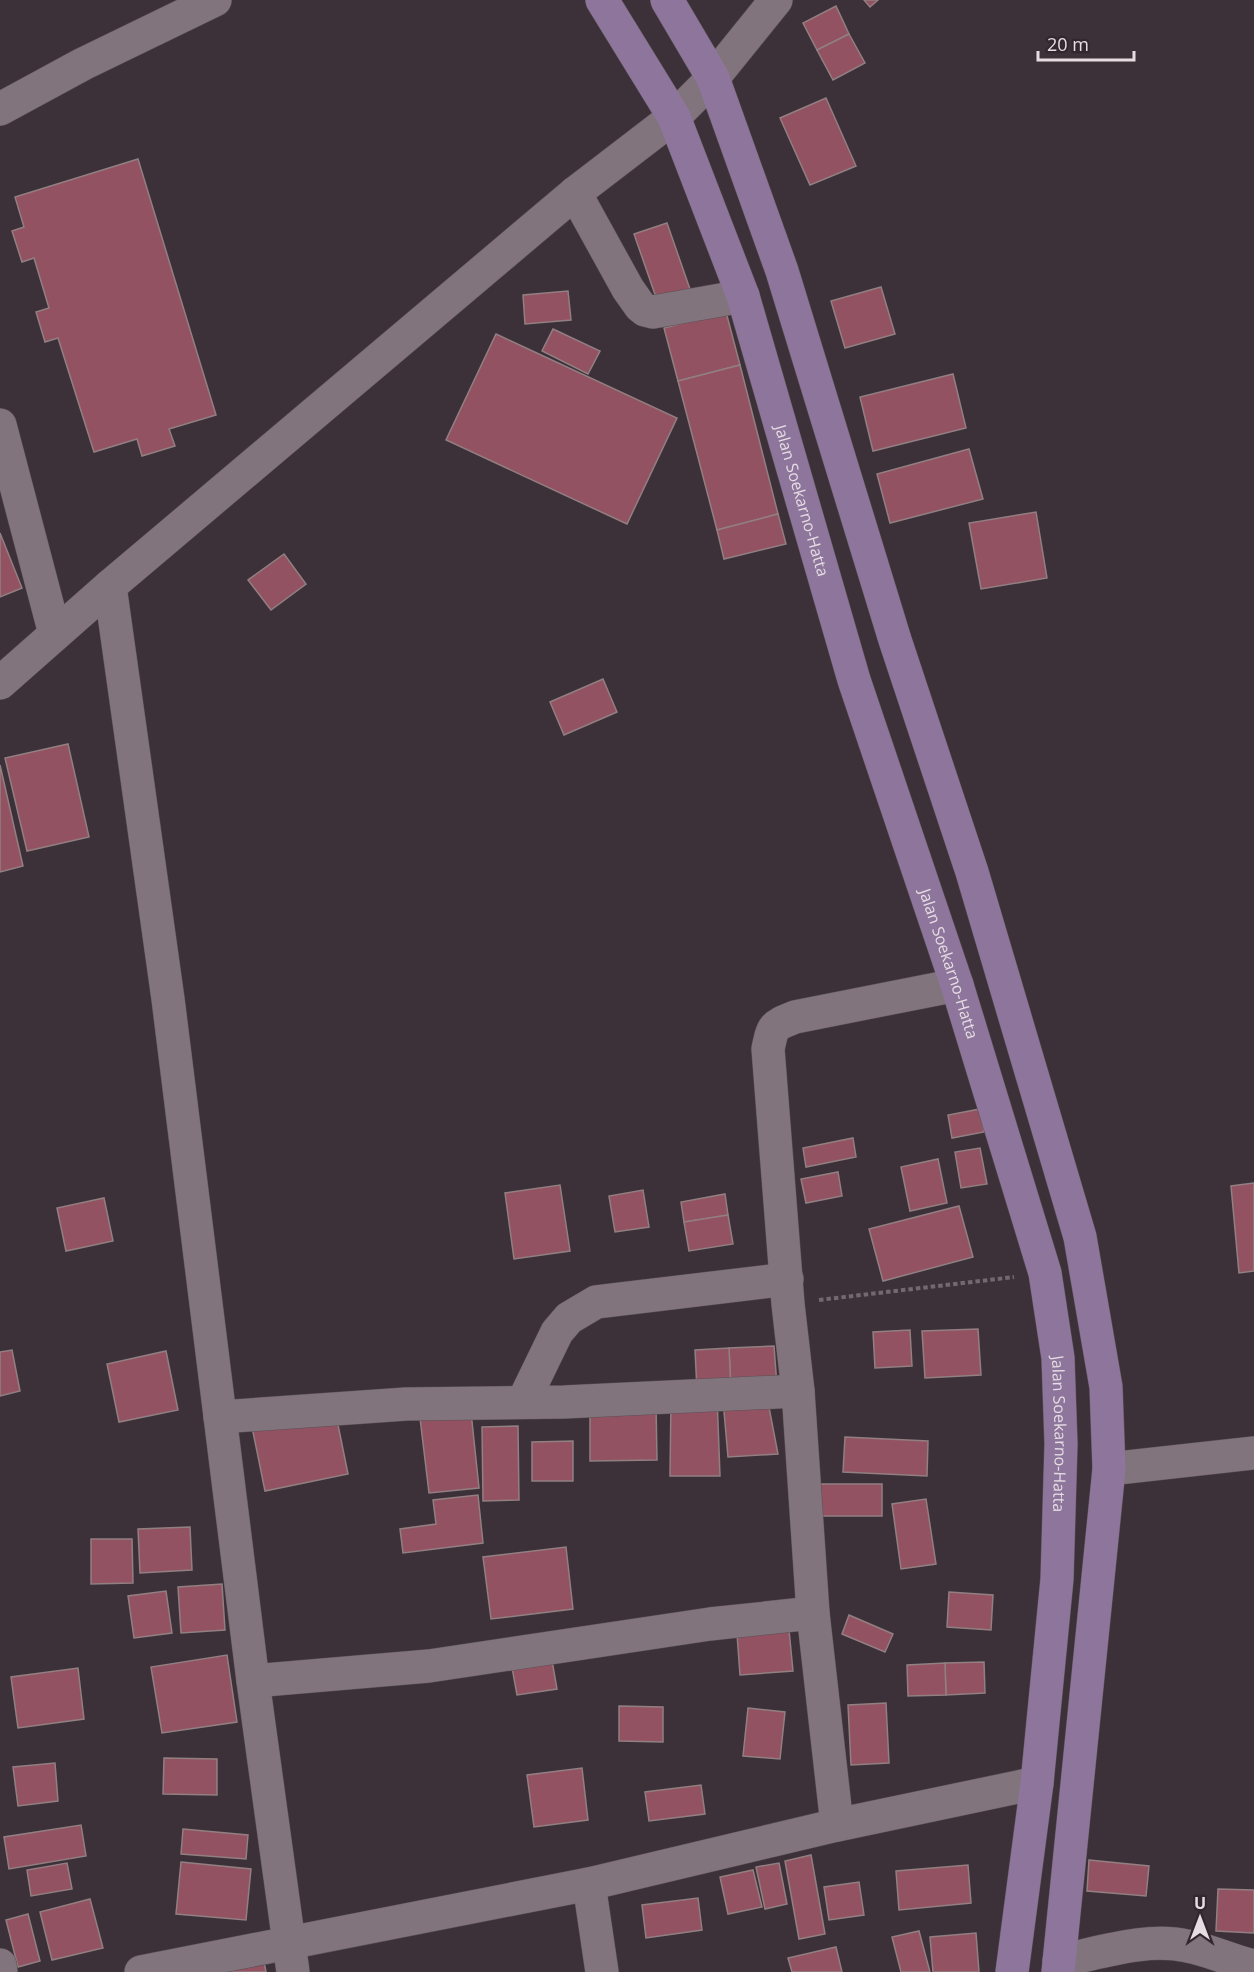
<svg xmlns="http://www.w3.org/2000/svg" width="1254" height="1972" font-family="'Open Sans',sans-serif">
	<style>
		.building { fill: #935262; stroke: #917f82; stroke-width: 1.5 }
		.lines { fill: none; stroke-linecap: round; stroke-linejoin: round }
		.minor-casing { stroke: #5a5056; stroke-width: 34 }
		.major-casing { stroke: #5a5056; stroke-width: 34 }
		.path { stroke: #73686f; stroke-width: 4; stroke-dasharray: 4.5 3; stroke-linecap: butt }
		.minor { stroke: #82747d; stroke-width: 33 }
		.major { stroke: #8e759c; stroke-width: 33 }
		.labels { text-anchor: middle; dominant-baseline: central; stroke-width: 4.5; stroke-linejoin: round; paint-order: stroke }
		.street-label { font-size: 16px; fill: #e5dde2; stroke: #33272f }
	</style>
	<rect width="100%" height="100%" fill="#3d3139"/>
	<g class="building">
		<path d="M864 0H878L870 7Z"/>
		<path d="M836 6 849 34 817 50 803 23Z"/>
		<path d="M849 34 865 63 833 80 817 50Z"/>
		<path d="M826 98 856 166 810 185 780 118Z"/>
		<path d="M138 159 216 415 169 429 175 446 142 456 137 439 94 452 58 338 45 342 36 312 49 308 34 258 22 262 12 231 24 227 15 197Z"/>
		<path d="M667 223 691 292 658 303 634 234Z"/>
		<path d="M881 287 895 334 845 348 831 301Z"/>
		<path d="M568 291 571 320 525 324 523 295Z"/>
		<path d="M726 312 740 365 678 381 664 328Z"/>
		<path d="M553 329 600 351 588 374 542 351Z"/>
		<path d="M496 334 677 418 627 524 446 440Z"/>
		<path d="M740 365 778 514 717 530 678 381Z"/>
		<path d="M953 374 966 428 873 451 860 397Z"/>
		<path d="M969 449 983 499 890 523 877 474Z"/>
		<path d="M1036 512 1047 578 981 589 969 523Z"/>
		<path d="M778 514 786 544 724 559 717 530Z"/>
		<path d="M0 533 22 588 0 597Z"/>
		<path d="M284 554 306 584 271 610 248 580Z"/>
		<path d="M603 679 617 712 564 735 550 702Z"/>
		<path d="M68 744 89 837 27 851 5 758Z"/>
		<path d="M0 765 23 866 0 872Z"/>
		<path d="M980 1109 984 1132 952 1138 948 1115Z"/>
		<path d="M853 1138 856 1157 806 1167 803 1148Z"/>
		<path d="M980 1148 987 1184 961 1188 955 1152Z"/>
		<path d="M938 1159 947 1203 910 1211 901 1167Z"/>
		<path d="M838 1172 842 1196 806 1203 801 1179Z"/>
		<path d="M1254 1183V1271L1239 1273 1231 1186Z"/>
		<path d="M560 1185 570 1251 514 1259 505 1193Z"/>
		<path d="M643 1190 649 1227 615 1232 609 1196Z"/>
		<path d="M725 1194 728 1215 684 1222 681 1202Z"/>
		<path d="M104 1198 113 1241 66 1251 57 1208Z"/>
		<path d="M959 1206 973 1257 883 1281 869 1229Z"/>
		<path d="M728 1215 733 1244 689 1251 684 1222Z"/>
		<path d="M978 1329 981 1375 925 1378 922 1331Z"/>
		<path d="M910 1330 912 1366 875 1368 873 1332Z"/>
		<path d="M774 1346 777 1386 731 1389 729 1348Z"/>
		<path d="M729 1348 731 1389 697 1390 695 1350Z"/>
		<path d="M12 1350 20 1391 0 1396V1352Z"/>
		<path d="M166 1351 178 1410 119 1422 107 1364Z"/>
		<path d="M717 1396 720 1476H670L671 1399Z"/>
		<path d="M767 1397 778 1454 728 1457 723 1400Z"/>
		<path d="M656 1403 657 1460 590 1461V1404Z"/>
		<path d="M335 1410 348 1474 265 1491 252 1427Z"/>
		<path d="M471 1412 479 1488 429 1493 420 1418Z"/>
		<path d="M518 1426 519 1500 483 1501 482 1427Z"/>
		<path d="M845 1437 928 1441 927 1476 843 1472Z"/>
		<path d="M573 1441V1481H532V1442Z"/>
		<rect x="817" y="1484" width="65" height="32"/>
		<path d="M478 1495 483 1543 403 1553 400 1529 436 1524 433 1500Z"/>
		<path d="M926 1499 936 1564 901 1569 892 1504Z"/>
		<path d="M190 1527 192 1570 140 1573 138 1529Z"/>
		<path d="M91 1539H132L133 1583 91 1584Z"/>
		<path d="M566 1547 573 1609 491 1619 483 1557Z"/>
		<path d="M222 1584 225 1630 181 1633 178 1587Z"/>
		<path d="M166 1591 172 1633 134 1638 128 1596Z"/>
		<path d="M949 1592 993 1595 991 1630 947 1627Z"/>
		<path d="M849 1615 893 1634 885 1652 842 1634Z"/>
		<path d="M789 1630 793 1671 740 1675 737 1634Z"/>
		<path d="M227 1655 237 1722 162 1733 151 1667Z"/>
		<path d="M551 1655 557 1689 517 1695 511 1662Z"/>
		<path d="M984 1662 985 1693 946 1695 945 1663Z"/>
		<path d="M945 1663 946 1695 908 1696 907 1665Z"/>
		<path d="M78 1668 84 1719 18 1728 11 1677Z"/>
		<path d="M886 1703 889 1763 851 1765 848 1705Z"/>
		<path d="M619 1706 663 1707V1742L619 1741Z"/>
		<path d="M748 1708 785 1712 780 1759 743 1756Z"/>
		<path d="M164 1758 217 1759V1795L163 1794Z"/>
		<path d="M55 1763 58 1801 18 1806 13 1767Z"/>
		<path d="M582 1768 588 1820 534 1827 527 1775Z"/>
		<path d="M701 1785 705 1814 649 1821 645 1792Z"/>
		<path d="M81 1825 86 1856 9 1869 4 1837Z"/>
		<path d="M183 1829 248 1835 246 1859 181 1854Z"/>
		<path d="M811 1855 825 1934 799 1939 785 1861Z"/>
		<path d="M1089 1860 1149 1866 1146 1896 1087 1891Z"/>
		<path d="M181 1862 251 1869 246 1920 176 1914Z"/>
		<path d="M67 1863 72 1889 31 1896 27 1870Z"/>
		<path d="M779 1863 787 1904 765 1909 756 1867Z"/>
		<path d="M968 1865 971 1903 899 1910 896 1871Z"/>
		<path d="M753 1870 762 1907 728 1914 720 1877Z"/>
		<path d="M859 1882 864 1915 829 1920 824 1887Z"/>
		<path d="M1218 1889 1254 1890V1933L1216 1931Z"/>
		<path d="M698 1898 702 1930 646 1938 642 1905Z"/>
		<path d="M90 1899 103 1948 52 1960 40 1912Z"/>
		<path d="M28 1914 40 1961 18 1967 6 1920Z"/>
		<path d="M919 1931 930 1972H901L892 1937Z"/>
		<path d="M976 1933 979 1972H933L930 1937Z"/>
		<path d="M836 1947 842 1972H792L788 1958Z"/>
		<path d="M263 1956 266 1972H188Z"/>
	</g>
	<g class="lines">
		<g class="minor-casing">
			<g id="minor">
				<path d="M0 109 83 64 215 0"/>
				<path d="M575 193 628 289 640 306 645 310 653 312 743 296"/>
				<path d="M0 425 55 634"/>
				<path d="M110 586 168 999 253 1681 293 1972"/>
				<path d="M0 683 110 586 575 193 674 117 713 78 776 0"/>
				<path d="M523 1402 557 1332 569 1318 596 1302 787 1279"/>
				<path d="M220 1417 406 1404 564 1402 798 1391"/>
				<path d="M1109 1469 1254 1453"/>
				<path d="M253 1681 429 1666 710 1624 813 1613"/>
				<path d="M837 1825 813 1613 798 1391 788 1304 768 1049C773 1025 773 1026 795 1017L957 985"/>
				<path d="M589 1884 602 1972"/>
				<path d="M1059 1961C1100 1953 1146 1937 1187 1946 1210 1950 1231 1961 1254 1966"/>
				<path d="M0 1965 1 1972"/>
				<path d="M141 1972 589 1884 837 1825 1037 1783"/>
			</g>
		</g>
		<g class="major-casing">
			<g id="major">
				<path id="s1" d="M602 0 674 117 743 296 854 680 957 985 1045 1273 1058 1358 1061 1444 1057 1579 1037 1783 1012 1972"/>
				<path d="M667 0 713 78 782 271 895 640 972 872 1080 1237 1106 1387 1109 1469 1058 1972"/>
			</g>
		</g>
		<path class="path" d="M819 1300 1014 1277"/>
		<use href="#minor" class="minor"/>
		<use href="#major" class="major"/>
	</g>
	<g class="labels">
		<g class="street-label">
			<text stroke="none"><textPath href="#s1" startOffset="542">Jalan Soekarno-Hatta</textPath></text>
			<text stroke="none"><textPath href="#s1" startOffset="1028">Jalan Soekarno-Hatta</textPath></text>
			<text stroke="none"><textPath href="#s1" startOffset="1514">Jalan Soekarno-Hatta</textPath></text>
		</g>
	</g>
	<g transform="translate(1200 1918)" stroke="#33272f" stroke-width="4.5" paint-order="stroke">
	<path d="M0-4.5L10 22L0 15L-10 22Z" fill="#e5dde2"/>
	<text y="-9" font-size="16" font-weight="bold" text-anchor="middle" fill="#e5dde2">U</text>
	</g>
	<path d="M1038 51v9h96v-9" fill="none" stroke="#e5dde2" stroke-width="3"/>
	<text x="1047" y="51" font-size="18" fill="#e5dde2" stroke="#33272f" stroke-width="4.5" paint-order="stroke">20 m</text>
</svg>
